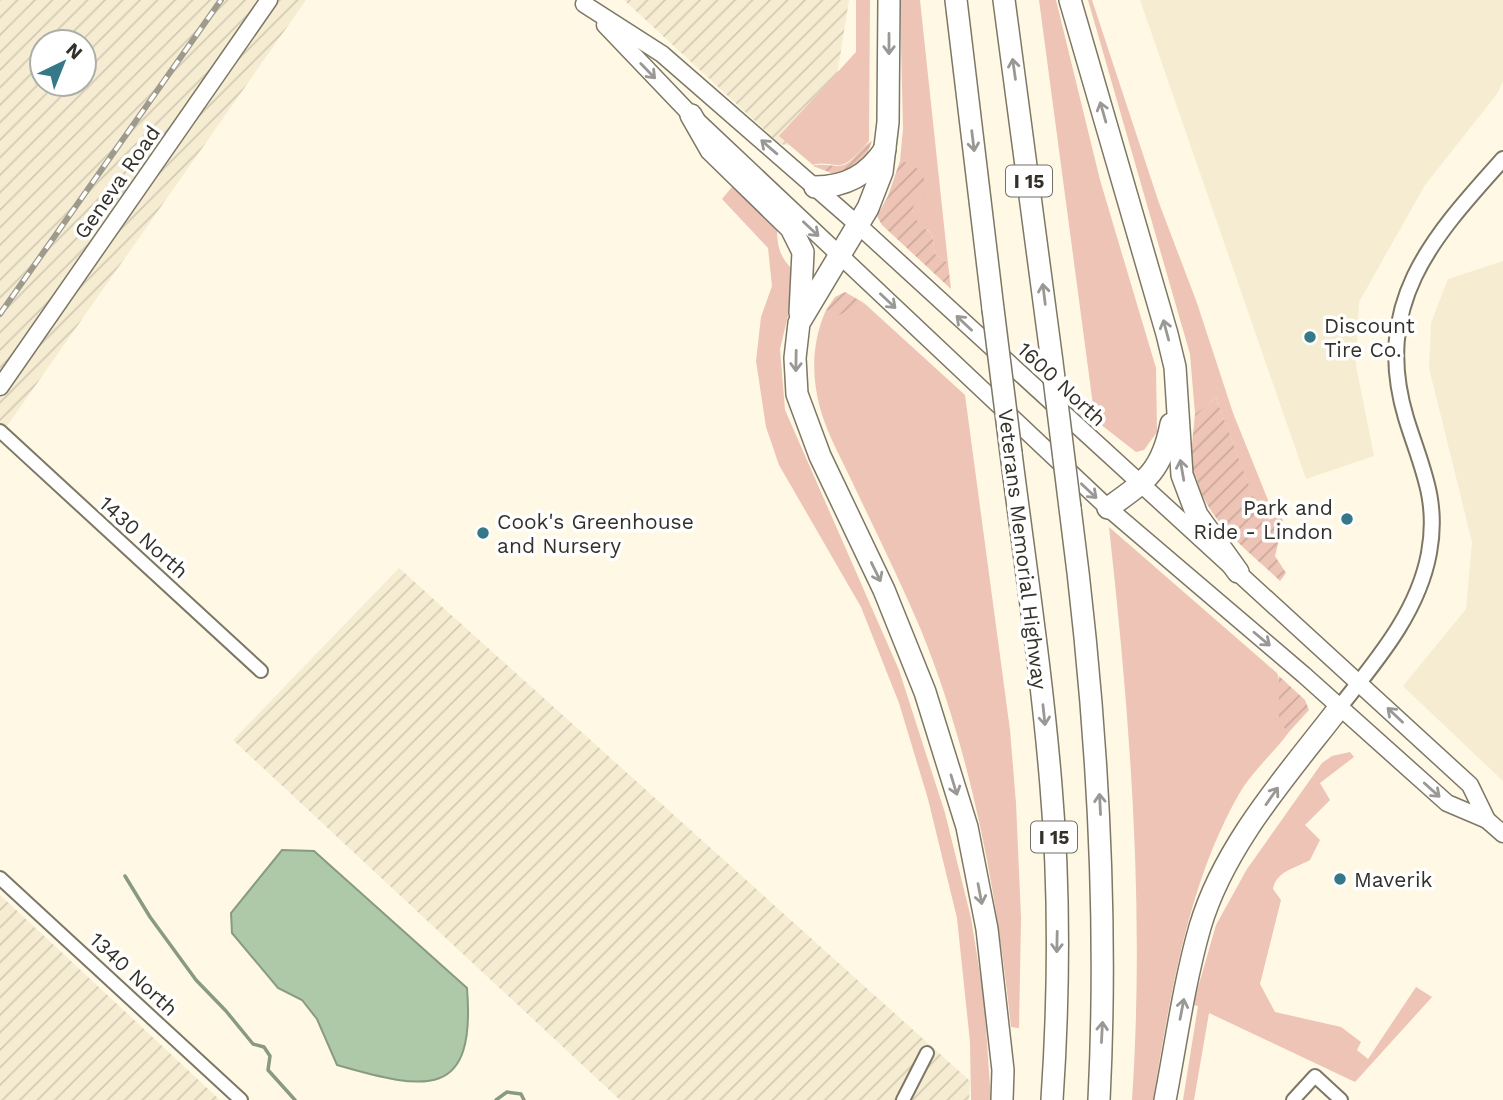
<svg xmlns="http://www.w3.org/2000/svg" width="1503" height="1100" font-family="'Work Sans',sans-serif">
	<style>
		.built { fill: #f6ecd2 }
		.industrial { fill: url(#industrial-furrows); fill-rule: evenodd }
		.grass { fill: #edc4b5 }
		.garden { fill: url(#garden-furrows) }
		.water { fill: #adc9a7; stroke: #889b81; stroke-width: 2 }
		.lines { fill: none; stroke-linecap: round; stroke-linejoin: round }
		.stream { stroke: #889b81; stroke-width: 3.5 }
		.minor-casing { stroke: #7d7765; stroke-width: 16 }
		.tertiary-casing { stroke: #7d7765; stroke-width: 18 }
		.secondary-casing { stroke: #7d7765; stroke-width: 19 }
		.motorway-casing { stroke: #7d7765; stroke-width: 24 }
		.minor { stroke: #fff; stroke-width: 12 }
		.tertiary { stroke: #fff; stroke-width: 14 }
		.secondary { stroke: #fff; stroke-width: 16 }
		.motorway { stroke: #fff; stroke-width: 21 }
		.rail-casing { stroke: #9f9b8c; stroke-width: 6 }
		.rail { stroke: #fff; stroke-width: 3.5; stroke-dasharray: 10; stroke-linecap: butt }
		.motorway-bridge-casing { stroke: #7d7765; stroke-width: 24; stroke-linecap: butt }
		.motorway-bridge { stroke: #fff; stroke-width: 21 }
		.oneway { stroke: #999894 }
		.poi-dot { fill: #357988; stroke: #fff; stroke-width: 2.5 }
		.labels { text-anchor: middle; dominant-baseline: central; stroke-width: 7; stroke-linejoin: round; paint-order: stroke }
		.shield { fill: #fff; stroke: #706f69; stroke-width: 2 }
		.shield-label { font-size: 19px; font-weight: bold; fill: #333129 }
		.street-label { font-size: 21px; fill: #333129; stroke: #fff }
		.poi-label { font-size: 21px; fill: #333129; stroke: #fff; text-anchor: start }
	</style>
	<defs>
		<pattern id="industrial-furrows" width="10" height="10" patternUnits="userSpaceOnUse" patternTransform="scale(1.75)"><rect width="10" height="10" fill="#f6ecd2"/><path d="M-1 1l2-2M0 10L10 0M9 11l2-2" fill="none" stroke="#d3cbb4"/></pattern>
		<pattern id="garden-furrows" width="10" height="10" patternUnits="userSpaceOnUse" patternTransform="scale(1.75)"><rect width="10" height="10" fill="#edc4b5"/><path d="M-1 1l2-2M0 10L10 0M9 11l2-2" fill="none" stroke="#cca99c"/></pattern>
	</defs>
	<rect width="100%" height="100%" fill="#fff8e4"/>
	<g class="built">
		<path d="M1140 0H1503V81L1497 94 1425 185 1359 302 1356 366 1374 456 1306 479Z"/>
		<path d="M1503 261V781L1403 686 1466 609 1472 542 1429 368 1431 323 1448 279Z"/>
	</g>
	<g class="industrial">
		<path d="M0 0H306L0 436ZM42 42H84V84H42Z"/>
		<path d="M624 0H849L825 151 780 144Z"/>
		<path d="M399 568 970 1081 969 1100H620L233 740Z"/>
		<path d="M0 895 220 1100H0Z"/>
	</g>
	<g class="grass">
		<path d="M856 0H870L869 141C860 150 849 167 836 165 826 164 823 162 813 165L779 136 856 52Z"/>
		<path d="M900 0H920L948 263 935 254 932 234 914 220 912 206 921 194 905 163 900 161 903 129Z"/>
		<path d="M1039 0H1056L1100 180 1156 368 1157 432 1144 450 1136 452 1095 420Z"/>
		<path d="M1088 0H1092L1159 203 1197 303 1233 413 1274 515 1263 524 1216 398 1195 414 1190 354Z"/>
		<path d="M732 187 777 229C777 250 782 261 798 274L780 349 785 410 899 670 945 813 971 918 984 999 991 1100H971L970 1042 957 918 928 799 899 703 861 607 779 465 766 427 756 361 761 317 772 286 768 248 722 199Z"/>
		<path d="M864 303 965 395 1010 730 1016 803 1021 918 1019 1028 1011 1027C997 892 972 756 921 630 901 583 878 536 856 490 844 463 828 437 820 408 811 374 812 342 826 310L839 314Z"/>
		<path d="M1109 527 1277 673C1285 692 1271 717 1289 732 1273 754 1253 770 1239 794 1187 885 1170 998 1153 1100H1132C1145 908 1130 718 1109 527Z"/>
		<path d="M1350 752 1354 757 1320 783 1330 800 1305 825 1320 840 1310 860C1296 868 1276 871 1273 889L1281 900 1260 984 1275 1012 1341 1027 1361 1042 1357 1050 1368 1059 1416 987 1432 997 1355 1082 1209 1013 1194 1100H1183L1198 1006 1193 1005 1216 925 1247 869 1322 763 1332 756Z"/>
	</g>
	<g class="garden">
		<path d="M872 141 863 164 834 178V174L813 166C825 162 837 169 846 164 856 159 861 146 872 141Z"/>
		<path d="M900 161 912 164 923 174C931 205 890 203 932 234L935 254 948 263 951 289 882 225 877 216 888 196Z"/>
		<path d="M845 292 864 303 839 315 826 310 835 297Z"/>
		<path d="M1216 398 1263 523 1281 513 1283 524 1275 556 1286 573 1280 581C1248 550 1207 522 1196 477L1193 478 1191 454 1195 414Z"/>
		<path d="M1279 676 1305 700 1309 710 1289 732 1279 723Z"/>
	</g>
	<path class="water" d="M282 850 314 851 467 988C476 1100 427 1091 337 1065L317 1019 302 1000 278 988 232 933 231 913Z"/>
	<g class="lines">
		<g class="stream">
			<path d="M125 876 150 917 196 980 226 1011 253 1044 264 1047 270 1056 268 1070 295 1100"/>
			<path d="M496 1100 507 1092 521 1094 524 1100"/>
		</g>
		<g class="minor-casing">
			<g id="minor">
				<path d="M0 431 261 671"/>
				<path d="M0 878 241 1100"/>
				<path d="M903 1100 927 1053"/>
				<path d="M1293 1100 1315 1076 1341 1100"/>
			</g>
		</g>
		<g class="tertiary-casing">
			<path id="tertiary" d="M1339 708C1376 661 1418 613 1429 553 1439 499 1421 467 1406 418 1372 303 1432 238 1503 159"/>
		</g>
		<g class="secondary-casing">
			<g id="secondary">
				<path d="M584 4 662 54 857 224 1470 785 1487 820 1503 834"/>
				<path d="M605 25 691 115 1108 508 1304 675 1447 803 1487 820"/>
				<path d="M0 387 269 0"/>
			</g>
		</g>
		<g class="motorway-casing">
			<g id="motorway">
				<path d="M889 0 888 122 882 172 868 208 799 323 795 358 797 394 820 456 884 590 925 692 967 827 987 929 1003 1070 1002 1100"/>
				<path d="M956 0 993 309"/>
				<path d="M1004 0 1052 362"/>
				<path d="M1070 0 1167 334 1175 367 1182 475 1197 515 1238 572"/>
				<path d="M691 115 711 150 791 228 803 252 800 313"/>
				<path d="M815 187C846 187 868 175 885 149"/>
				<path d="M1011 453C1025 564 1042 675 1051 786 1060 891 1059 996 1052 1100"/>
				<path d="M1070 508C1096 705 1109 901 1099 1100"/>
				<path d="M1108 508C1146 481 1162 471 1171 424"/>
				<path d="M1165 1100C1176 1043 1184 983 1200 927 1224 845 1288 774 1339 708"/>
			</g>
		</g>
		<use href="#minor" class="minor"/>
		<use href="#tertiary" class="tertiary"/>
		<use href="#secondary" class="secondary"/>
		<use href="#motorway" class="motorway"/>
		<g class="rail-casing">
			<path id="rail" d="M0 314 221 0"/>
		</g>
		<use href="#rail" class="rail"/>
		<g class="motorway-bridge-casing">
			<g id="motorway-bridge">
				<path d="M993 309 1011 453"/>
				<path d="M1052 362 1070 508"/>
			</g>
		</g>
		<use href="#motorway-bridge" class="motorway-bridge"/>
	</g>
	<defs><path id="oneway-shaft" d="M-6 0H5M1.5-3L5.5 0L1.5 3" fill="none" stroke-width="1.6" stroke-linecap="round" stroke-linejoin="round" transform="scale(1.75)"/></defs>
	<g class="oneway">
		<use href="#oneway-shaft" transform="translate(889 44) rotate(90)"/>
		<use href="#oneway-shaft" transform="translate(1014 69) rotate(-98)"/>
		<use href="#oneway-shaft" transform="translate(648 71) rotate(46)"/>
		<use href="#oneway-shaft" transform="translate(1103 112) rotate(-106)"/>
		<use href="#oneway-shaft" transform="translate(973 141) rotate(83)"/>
		<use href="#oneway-shaft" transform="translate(769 147) rotate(-139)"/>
		<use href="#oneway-shaft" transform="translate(811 229) rotate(43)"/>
		<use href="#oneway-shaft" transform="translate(1044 294) rotate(-97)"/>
		<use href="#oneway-shaft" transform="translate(888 301) rotate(43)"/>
		<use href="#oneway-shaft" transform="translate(964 323) rotate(-137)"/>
		<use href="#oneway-shaft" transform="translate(1166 330) rotate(-105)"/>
		<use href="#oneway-shaft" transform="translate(796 361) rotate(91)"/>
		<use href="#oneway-shaft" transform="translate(1182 470) rotate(-100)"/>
		<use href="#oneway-shaft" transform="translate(1089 491) rotate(43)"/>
		<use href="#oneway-shaft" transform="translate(876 572) rotate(64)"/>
		<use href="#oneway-shaft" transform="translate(1262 639) rotate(40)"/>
		<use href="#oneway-shaft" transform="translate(1044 715) rotate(84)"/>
		<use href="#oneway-shaft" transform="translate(1395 715) rotate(-137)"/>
		<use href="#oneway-shaft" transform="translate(954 785) rotate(73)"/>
		<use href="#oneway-shaft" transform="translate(1432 790) rotate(42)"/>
		<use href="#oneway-shaft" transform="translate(1272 796) rotate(-55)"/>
		<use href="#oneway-shaft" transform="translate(1100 804) rotate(-93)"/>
		<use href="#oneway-shaft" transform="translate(980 894) rotate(79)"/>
		<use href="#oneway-shaft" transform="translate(1057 942) rotate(91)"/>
		<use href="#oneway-shaft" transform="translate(1182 1009) rotate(-79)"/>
		<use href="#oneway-shaft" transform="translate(1102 1032) rotate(-87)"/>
	</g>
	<g class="poi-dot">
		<circle cx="1310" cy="337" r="7"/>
		<circle cx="1347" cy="519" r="7"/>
		<circle cx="483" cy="533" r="7"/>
		<circle cx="1340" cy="879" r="7"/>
	</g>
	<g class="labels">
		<g class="shield">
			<rect x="1006" y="165.5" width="46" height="31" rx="5"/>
			<rect x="1031" y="821.5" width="46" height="31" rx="5"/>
		</g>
		<g class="shield-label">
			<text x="1029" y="181">I 15</text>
			<text x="1054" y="837">I 15</text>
		</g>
		<g class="street-label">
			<text transform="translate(117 182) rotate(-55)">Geneva Road</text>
			<text transform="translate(1062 384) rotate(43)">1600 North</text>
			<text transform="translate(144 537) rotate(42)">1430 North</text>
			<text transform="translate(1023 549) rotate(83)">Veterans Memorial Highway</text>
			<text transform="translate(134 974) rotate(43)">1340 North</text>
		</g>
		<g class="poi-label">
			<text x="1324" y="325">Discount<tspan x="1324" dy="24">Tire Co.</tspan></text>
			<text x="1333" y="507" text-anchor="end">Park and<tspan x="1333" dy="24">Ride - Lindon</tspan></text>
			<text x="497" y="521">Cook's Greenhouse<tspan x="497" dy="24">and Nursery</tspan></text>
			<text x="1354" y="879">Maverik</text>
		</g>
	</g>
	<g transform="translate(63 63) rotate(43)"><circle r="33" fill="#ffffff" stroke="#adada9" stroke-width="2"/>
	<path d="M0-5L12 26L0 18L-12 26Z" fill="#357988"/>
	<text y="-10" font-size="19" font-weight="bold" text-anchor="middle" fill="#333129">N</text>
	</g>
</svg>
